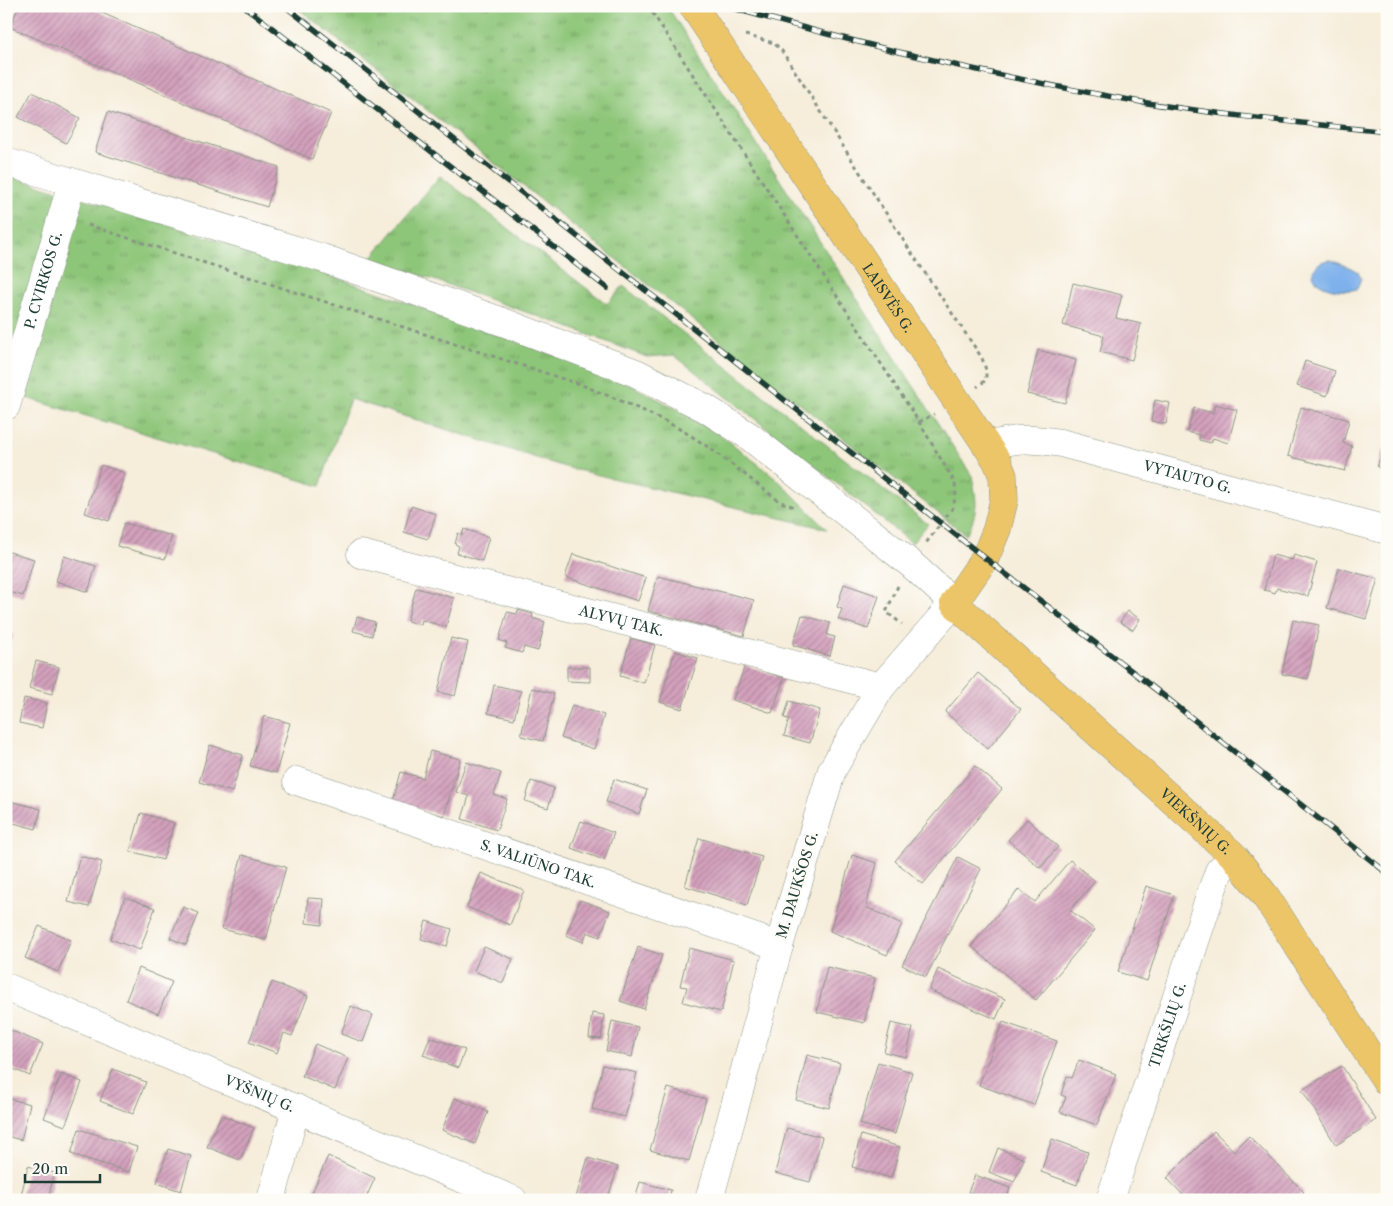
<svg xmlns="http://www.w3.org/2000/svg" width="1393" height="1206" font-family="'Libre Caslon Text',serif">
	<style>
		.grass { fill: url(#grass-tufts); stroke: #568256 }
		.water { fill: #7eb1eb; stroke: #4e7790 }
		.building { fill: url(#building-hatch) }
		.lines { fill: none; stroke-linecap: round; stroke-linejoin: round }
		.minor-casing { stroke: #8a9587; stroke-width: 29 }
		.major-casing { stroke: #8a9587; stroke-width: 29 }
		.path { stroke: #8a9587; stroke-width: 3; stroke-dasharray: 4 4; stroke-linecap: butt }
		.minor { stroke: #fff; stroke-width: 28 }
		.major { stroke: #edc569; stroke-width: 28 }
		.rail-casing { stroke: #1f3d34; stroke-width: 5.5 }
		.rail { stroke: #fdfcf7; stroke-width: 4; stroke-dasharray: 11; stroke-linecap: butt }
		.labels { text-anchor: middle; dominant-baseline: central; stroke-width: 4.5; stroke-linejoin: round; paint-order: stroke }
		.street-label { font-size: 14px; fill: #1f3d34; stroke: #fdfcf7 }
	</style>
	<defs>
		<pattern id="grass-tufts" width="24" height="20" patternUnits="userSpaceOnUse" patternTransform="scale(1.25)"><rect width="24" height="20" fill="#8ec679"/><path d="M3 7l-1-3M5 7V3M7 7l1-3M15 17l-1-3M17 17v-4M19 17l1-3" fill="none" stroke="#73a264"/></pattern>
		<pattern id="building-hatch" width="6" height="6" patternUnits="userSpaceOnUse" patternTransform="scale(1.25)"><rect width="6" height="6" fill="#d4a1bd"/><path d="M-1 1l2-2M0 6l6-6M5 7l2-2" fill="none" stroke="#ab849a"/></pattern>
	</defs>
	<rect width="100%" height="100%" fill="#fdfcf7"/>
	<filter id="ink" filterUnits="userSpaceOnUse"><feTurbulence type="fractalNoise" baseFrequency=".02" numOctaves="2"/><feDisplacementMap in="SourceGraphic" scale="10" xChannelSelector="R" yChannelSelector="G"/><feConvolveMatrix kernelMatrix="1 2 1 2 8 2 1 2 1" color-interpolation-filters="sRGB"/></filter>
	<filter id="wash" filterUnits="userSpaceOnUse"><feTurbulence type="fractalNoise" baseFrequency=".0096" numOctaves="4" result="noise"/><feDisplacementMap in="SourceGraphic" scale="20" xChannelSelector="R" yChannelSelector="G"/><feGaussianBlur stdDeviation="1.12" result="paint"/><feColorMatrix in="noise" values="0 0 0 0 0 0 0 0 0 0 0 0 0 0 0 0 0 1.4 0 .05"/><feComposite in="paint" operator="in"/></filter>
	<g filter="url(#wash)">
		<rect width="100%" height="100%" fill="#f6edda"/>
		<g class="grass">
			<path d="M295 6H667L972 476C977 502 979 511 966 535Z"/>
			<path d="M6 175 324 273 576 363 627 383 677 409 722 436 776 478 827 529 565 467 350 399 320 486 20 396 36 344 6 335Z"/>
			<path d="M440 176 607 304 623 286 928 524 912 543 674 355 647 357 563 325 371 258Z"/>
		</g>
		<path class="water" d="M1331 260 1351 268 1358 272 1361 278 1357 289C1347 292 1329 290 1320 284 1316 282 1315 278 1313 274 1316 263 1321 261 1331 260Z"/>
		<g id="blocks">
			<g class="building">
				<path d="M19 6H86L331 113 312 159 10 27Z"/>
				<path d="M32 92 80 118 66 143 18 117Z"/>
				<path d="M108 112 279 167 267 207 95 152Z"/>
				<path d="M1073 283 1122 295 1116 318 1141 324 1132 360 1100 352 1104 336 1063 325Z"/>
				<path d="M1038 350 1076 360 1065 403 1027 394Z"/>
				<path d="M1305 361 1335 371 1327 396 1297 386Z"/>
				<path d="M1155 400 1170 403 1166 424 1151 421Z"/>
				<path d="M1215 404 1237 410 1228 443 1213 438 1211 443 1199 440 1200 435 1187 432 1194 408 1213 413Z"/>
				<path d="M1301 407 1349 420 1343 443 1352 446 1345 471 1288 456Z"/>
				<path d="M1383 449 1387 450V470L1377 467Z"/>
				<path d="M101 465 125 473 109 521 85 513Z"/>
				<path d="M411 506 436 514 428 539 404 532Z"/>
				<path d="M124 523 172 536 165 559 117 546Z"/>
				<path d="M464 529 489 537 482 561 457 553 459 546 455 544 458 533 462 535Z"/>
				<path d="M6 551 34 559 23 596 6 591Z"/>
				<path d="M573 554 646 578 638 601 565 577Z"/>
				<path d="M1273 555 1292 560 1294 555 1317 562 1308 596 1277 588 1275 593 1264 590Z"/>
				<path d="M64 556 96 566 88 592 56 581Z"/>
				<path d="M1339 568 1378 579 1366 619 1327 608Z"/>
				<path d="M658 576 754 600 744 636 648 611Z"/>
				<path d="M844 584 879 596 868 629 838 619 842 609 837 607Z"/>
				<path d="M416 588 454 598 446 627 422 620 421 625 407 621Z"/>
				<path d="M518 610 533 614 532 618 545 622 538 651 524 647 522 653 505 648 507 643 499 640 507 612 517 614Z"/>
				<path d="M1128 611 1140 619 1133 630 1120 622Z"/>
				<path d="M802 615 830 623 827 635 835 637 830 656 793 645Z"/>
				<path d="M357 617 375 622 372 636 353 631Z"/>
				<path d="M1293 620 1319 625 1308 679 1282 674Z"/>
				<path d="M6 631 13 634 7 656H6Z"/>
				<path d="M451 638 468 642 455 696 438 692Z"/>
				<path d="M631 638 655 645 644 683 620 676Z"/>
				<path d="M675 651 698 658 682 709 660 702Z"/>
				<path d="M36 661 59 667 52 694 29 688Z"/>
				<path d="M745 665 784 678 772 713 733 700Z"/>
				<path d="M567 667H590V682L567 681Z"/>
				<path d="M978 673 1021 709 988 749 945 712Z"/>
				<path d="M494 685 521 691 514 719 488 713Z"/>
				<path d="M532 688 554 694 543 741 521 736Z"/>
				<path d="M24 698 47 703 42 728 19 723Z"/>
				<path d="M789 701 820 710 810 743 784 736 789 719 784 718Z"/>
				<path d="M572 705 604 715 594 749 561 738Z"/>
				<path d="M264 716 290 723 276 773 250 766Z"/>
				<path d="M210 745 243 755 232 792 199 782Z"/>
				<path d="M430 751 460 759 444 816 393 801 401 772 423 778Z"/>
				<path d="M466 762 501 773 494 795 507 799 497 830 462 819 469 796 456 792Z"/>
				<path d="M975 766 1002 789 923 884 895 861Z"/>
				<path d="M614 779 647 790 639 814 606 802Z"/>
				<path d="M531 781 554 788 548 808 525 801Z"/>
				<path d="M6 800 41 809 36 829 6 821Z"/>
				<path d="M141 813 174 823 163 860 130 851Z"/>
				<path d="M1027 819 1058 847 1040 868 1008 840Z"/>
				<path d="M581 821 614 833 604 860 571 848Z"/>
				<path d="M699 838 762 857 747 905 685 886Z"/>
				<path d="M242 855 286 867 266 940 222 929Z"/>
				<path d="M852 855 877 863 866 907 902 924 887 955 830 931Z"/>
				<path d="M80 856 102 862 89 907 68 902Z"/>
				<path d="M958 857 981 869 926 977 902 965Z"/>
				<path d="M1070 860 1095 881 1070 910 1095 930 1036 1000 971 946 1019 889 1035 902Z"/>
				<path d="M481 873 524 890 510 925 467 907Z"/>
				<path d="M1146 886 1174 895 1147 981 1118 972Z"/>
				<path d="M125 897 155 908 140 950 110 939Z"/>
				<path d="M308 898 324 899 322 925 306 923Z"/>
				<path d="M580 900 610 911 600 937 587 932 583 942 566 935Z"/>
				<path d="M183 907 199 913 186 945 170 938Z"/>
				<path d="M426 921 452 929 447 946 421 939Z"/>
				<path d="M39 926 71 940 58 972 25 958Z"/>
				<path d="M484 947 513 959 503 983 474 971Z"/>
				<path d="M638 947 662 955 644 1009 620 1001Z"/>
				<path d="M689 948 734 960 721 1012 683 1002 687 987 680 986Z"/>
				<path d="M827 967 875 978 864 1023 817 1012Z"/>
				<path d="M139 968 172 982 158 1014 126 1000Z"/>
				<path d="M938 969 1005 999 996 1019 929 990Z"/>
				<path d="M272 982 308 996 292 1036 284 1033 277 1053 249 1042Z"/>
				<path d="M351 1006 373 1015 363 1042 341 1034Z"/>
				<path d="M592 1013 604 1015 601 1039 589 1038Z"/>
				<path d="M612 1021 638 1027 632 1057 606 1051Z"/>
				<path d="M1003 1022 1057 1041 1034 1105 979 1085Z"/>
				<path d="M891 1023 913 1028 906 1057 884 1052Z"/>
				<path d="M10 1030 43 1044 30 1076 6 1066V1040Z"/>
				<path d="M430 1037 465 1050 458 1068 423 1055Z"/>
				<path d="M315 1044 348 1058 335 1090 302 1076Z"/>
				<path d="M807 1055 840 1063 829 1108 796 1100Z"/>
				<path d="M1079 1060 1116 1074 1097 1125 1060 1112 1066 1097 1061 1095 1067 1076 1072 1078Z"/>
				<path d="M878 1062 912 1072 895 1134 860 1124Z"/>
				<path d="M603 1065 637 1073 625 1117 592 1109Z"/>
				<path d="M1342 1066 1376 1120 1336 1145 1302 1090Z"/>
				<path d="M113 1069 146 1082 133 1114 100 1101Z"/>
				<path d="M61 1074 82 1082 65 1126 44 1118Z"/>
				<path d="M668 1088 706 1099 689 1161 650 1150Z"/>
				<path d="M6 1098 30 1104 21 1140 6 1136Z"/>
				<path d="M455 1098 488 1112 475 1144 442 1130Z"/>
				<path d="M221 1115 254 1128 240 1160 207 1147Z"/>
				<path d="M787 1128 822 1137 810 1182 775 1173Z"/>
				<path d="M79 1129 137 1147 129 1172 71 1154Z"/>
				<path d="M1214 1131 1234 1151 1249 1136 1304 1192 1296 1200H1178L1183 1195 1167 1178Z"/>
				<path d="M861 1135 900 1147 891 1178 852 1167Z"/>
				<path d="M1052 1139 1088 1152 1077 1185 1041 1172Z"/>
				<path d="M998 1148 1024 1159 1014 1182 989 1172Z"/>
				<path d="M168 1149 191 1156 181 1191 157 1183Z"/>
				<path d="M328 1156 375 1178 365 1200H309Z"/>
				<path d="M588 1158 618 1167 607 1200H583L576 1197Z"/>
				<path d="M28 1166 54 1173 48 1200H20Z"/>
				<path d="M975 1175 1010 1188 1006 1200H987L968 1192Z"/>
				<path d="M640 1182 671 1190 669 1200H635Z"/>
			</g>
		</g>
	</g>
	<g filter="url(#ink)">
		<use href="#blocks" fill-opacity="0" stroke="#8a9587" stroke-width="1"/>
		<g class="lines">
			<g class="minor-casing">
				<g id="minor">
					<path d="M6 162 322 258 503 322 636 373 705 408 749 436 911 564 954 603 881 687 832 770 779 946 709 1200"/>
					<path id="s1" d="M6 406 72 183"/>
					<path id="s2" d="M988 446C1017 437 1032 439 1061 443L1387 530"/>
					<path id="s3" d="M361 554 881 687"/>
					<path id="s4" d="M297 781 779 946"/>
					<path id="s5" d="M6 987 513 1200"/>
					<path d="M271 1200 296 1108"/>
					<path id="s6" d="M1110 1200 1211 893 1219 871 1234 856"/>
				</g>
			</g>
			<g class="major-casing">
				<g id="major">
					<path id="s7" d="M693 6 997 461 1003 476 1004 500 997 529 985 558 954 603 1234 856 1266 897 1387 1082"/>
				</g>
			</g>
			<g class="path">
				<path d="M648 6 919 422 955 483 956 496 952 509 926 543"/>
				<path d="M745 35 774 43 782 51 909 249 982 358 986 370V380L977 387"/>
				<path d="M88 225 582 385C621 401 663 417 699 441 727 459 752 481 779 501L794 507"/>
				<path d="M919 422 934 414"/>
				<path d="M898 586 886 612 902 624"/>
			</g>
			<use href="#minor" class="minor"/>
			<use href="#major" class="major"/>
			<g class="rail-casing">
				<g id="rail">
					<path d="M244 6 607 288"/>
					<path d="M285 6 985 558 1168 699 1387 873"/>
					<path d="M726 6C860 45 997 77 1135 101 1218 115 1303 123 1387 132"/>
				</g>
			</g>
			<use href="#rail" class="rail"/>
		</g>
	</g>
	<g class="labels">
		<g class="street-label">
			<text stroke="none"><textPath href="#s1" startOffset="131">P. CVIRKOS G.</textPath></text>
			<text stroke="none"><textPath href="#s7" startOffset="351">LAISVĖS G.</textPath></text>
			<text stroke="none"><textPath href="#s2" startOffset="205">VYTAUTO G.</textPath></text>
			<text stroke="none"><textPath href="#s3" startOffset="269">ALYVŲ TAK.</textPath></text>
			<text stroke="none"><textPath href="#s7" startOffset="1029">VIEKŠNIŲ G.</textPath></text>
			<text stroke="none"><textPath href="#s4" startOffset="255">S. VALIŪNO TAK.</textPath></text>
			<text transform="translate(797 885) rotate(-73)">M. DAUKŠOS G.</text>
			<text stroke="none"><textPath href="#s6" startOffset="184">TIRKŠLIŲ G.</textPath></text>
			<text stroke="none"><textPath href="#s5" startOffset="275">VYŠNIŲ G.</textPath></text>
		</g>
	</g>
	<rect width="1393" height="1206" fill="none" stroke="#fdfcf7" stroke-width="25"/>
	<path d="M25 1174v8h75v-8" fill="none" stroke="#1f3d34" stroke-width="2.5"/>
	<text x="32" y="1174" font-size="15" fill="#1f3d34" stroke="#fdfcf7" stroke-width="4" paint-order="stroke">20 m</text>
</svg>
